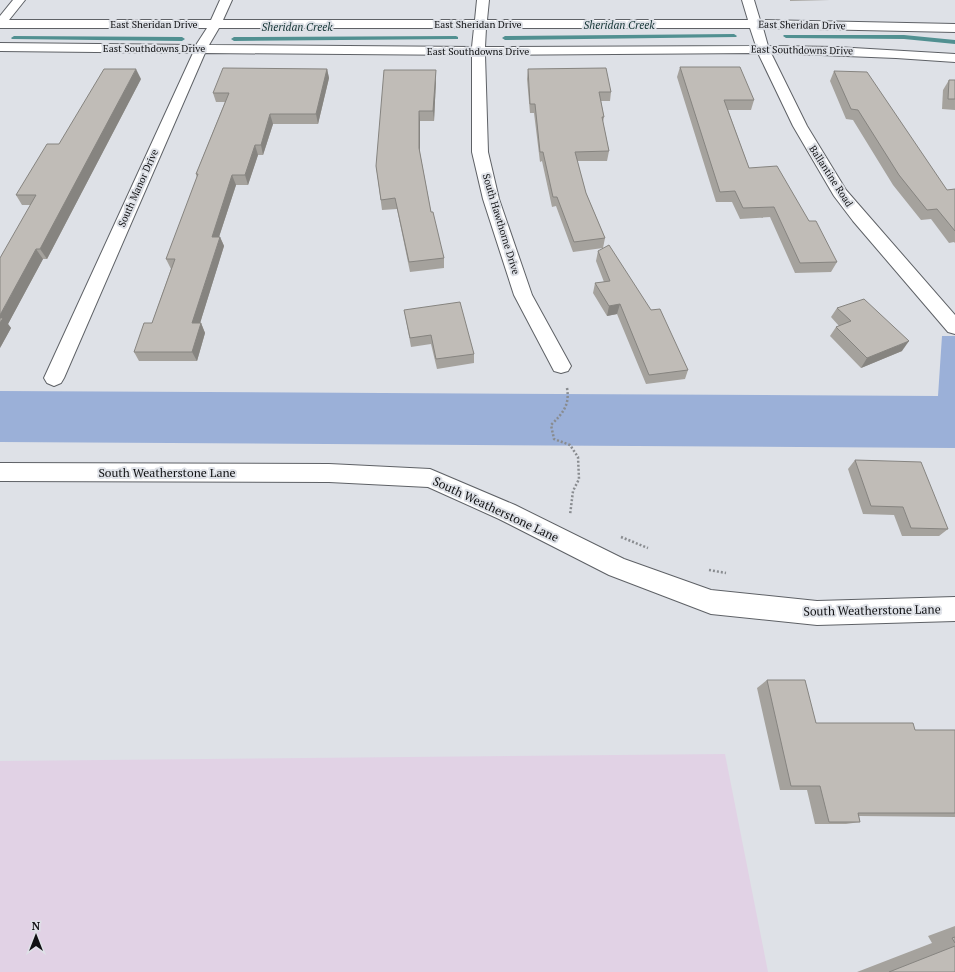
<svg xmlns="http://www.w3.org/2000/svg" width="955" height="972" font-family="'PT Serif',serif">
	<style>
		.industrial { fill: #e1d2e5 }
		.green { fill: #9bb0d8 }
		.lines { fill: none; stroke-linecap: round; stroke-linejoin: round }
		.stream { fill: #519091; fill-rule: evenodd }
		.street-casing { stroke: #5e6166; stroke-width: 2 }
		.path { stroke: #898c90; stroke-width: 2.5; stroke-dasharray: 2 2; stroke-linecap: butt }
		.street { fill: #fff; fill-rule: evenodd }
		.wall { fill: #a5a29d }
		.shaded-wall { fill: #868480 }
		.building { fill: #c0bcb7; stroke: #868480 }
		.labels { text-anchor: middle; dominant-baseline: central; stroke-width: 4; stroke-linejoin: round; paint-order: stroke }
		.far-street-label { font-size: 10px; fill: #101113; stroke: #dee1e7 }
		.far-water-label { font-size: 11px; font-style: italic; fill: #133434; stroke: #dee1e7 }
		.street-label { font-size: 12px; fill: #101113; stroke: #dee1e7 }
	</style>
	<rect width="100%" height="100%" fill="#dee1e7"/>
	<path class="industrial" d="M725 754 768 972H0V761Z"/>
	<path class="green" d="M942 336H955V448L0 442V391L938 396Z"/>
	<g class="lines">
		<g class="stream">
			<path d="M734 34 737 36 736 37 505 40 502 38 505 36Z"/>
			<path d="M784 35H904L955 40V44L904 39 786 38 783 36Z"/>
			<path d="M14 36 182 37 185 39 182 41 12 39 11 38Z"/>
			<path d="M456 36 458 37V39L234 41 231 39 234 37Z"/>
		</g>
		<g class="street-casing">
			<g id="street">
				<path d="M13 0H25L9 20H211L220 0H232L223 20H475L477 0H489L487 20H748L742 0H754L760 20 955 24V32L763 28 768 46 836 47 955 54V62L896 58 771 53 807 126 846 190 955 315V334L948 332 853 221 834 196 793 126 758 53 485 55 488 152 499 199 532 295 571 366 568 371 561 373 554 371 514 295 483 199 472 152V55L205 53 64 378 61 383 54 386 47 383 44 378 193 53 0 51V43L196 45 207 28H0V16ZM219 28H474L472 47 209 45ZM486 28H750L756 46 485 47Z"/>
				<path d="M0 463 329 464 430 469 515 505 624 559 711 590 817 601 955 597V621L817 625 711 614 609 575 499 519 428 487 329 482 0 481Z"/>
			</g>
		</g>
		<g class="path">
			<path d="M567 388C570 405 563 413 551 425L554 439 570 445 578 457 579 479 573 491 570 515"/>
			<path d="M621 537 648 548"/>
			<path d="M709 570 726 573"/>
		</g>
		<use href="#street" class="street"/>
	</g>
	<g class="wall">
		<path d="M790 0H830L790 1Z"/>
		<path d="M680 67 754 100 751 110H728L749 168 809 221 837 262 831 272 795 273 770 217 740 219 732 202H716L677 77Z"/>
		<path d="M327 69 329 78 318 124H273L263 155H258L248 185H236L219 237H220L224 246 200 323H201L205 333 197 361H139L134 352 152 323 171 269 166 259 197 178 196 174 225 102H216L213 93Z"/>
		<path d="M528 69 611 92 610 101H601L604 117 603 122 609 151 607 161H577L586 193 605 238 603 248 573 252 556 206 552 207 542 161 540 162 534 113H530L527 79Z"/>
		<path d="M834 71 947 190 955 189V243L954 242 949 243 931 219 921 220 893 185 853 120 846 119 830 81Z"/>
		<path d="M141 79 47 259H43L8 324 11 328 0 348 31 205H22L16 195Z"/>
		<path d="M436 80 434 121H420V153L431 212 444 258V268L410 272 397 209 382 210 376 166Z"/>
		<path d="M949 80H955V110L942 109 943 90Z"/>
		<path d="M598 251 688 370 685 379 646 384 617 314 607 316 593 293 595 283 604 282 596 261Z"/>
		<path d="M837 308 902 351 861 368 830 336 836 327 839 326 831 317Z"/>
		<path d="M404 310 474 354V363L437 369 431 344 411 347 406 320Z"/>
		<path d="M855 460 948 529 939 536H902L894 515 863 514 848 469Z"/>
		<path d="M767 680 816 723 915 730H955V817L859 816 860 822 846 824H815L807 790H780L757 688Z"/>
		<path d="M955 926V972H857L932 943 928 936Z"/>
	</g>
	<g class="shaded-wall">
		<path d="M136 69 141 79 47 259 40 249Z"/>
		<path d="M327 69 329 78 318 124 316 114Z"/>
		<path d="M436 70V80L434 121 433 111Z"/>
		<path d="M419 111 420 121V158L419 148Z"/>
		<path d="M270 114 273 124 263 155 261 145Z"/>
		<path d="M255 145 258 155 248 185 245 175Z"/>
		<path d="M232 175 236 185 216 246 212 237Z"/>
		<path d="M220 237 224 246 197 333 192 323Z"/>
		<path d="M36 249 43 259 8 324 11 328 0 348V315Z"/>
		<path d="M620 304 617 314 607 316 609 306Z"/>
		<path d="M201 323 205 333 197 361 192 352Z"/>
		<path d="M909 341 902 351 861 368 867 358Z"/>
	</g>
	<g class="building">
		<path d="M680 67H740L754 100H724L749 168 777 166 809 221H816L837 262 800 263 774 207 743 208 735 191 720 192Z"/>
		<path d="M223 68 327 69 316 114H270L261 145H255L245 175H232L212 237H220L192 323H201L192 352H134L144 323H152L175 259H166L198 174H196L229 93H213Z"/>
		<path d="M606 68 611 92H599L604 117H602L609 151 575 152 586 193 605 238 574 242 557 197H553L543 152H540L535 104H530L528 69Z"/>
		<path d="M104 69H136L40 249H36L0 315V258L36 195H16L47 144H59Z"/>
		<path d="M384 70H436L433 111H419V148L431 212H433L444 258 409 262 395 198 381 200 376 166Z"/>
		<path d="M834 71 867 72 947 190 955 189V231L937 209 927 210 899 175 858 110 851 109Z"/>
		<path d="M949 80H955V99H948Z"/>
		<path d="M609 245 651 310 660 309 688 370 649 375 620 304 609 306 595 283 610 281 598 251Z"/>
		<path d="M864 299 909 341 867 358 836 327 851 321 837 308Z"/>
		<path d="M460 302 474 354 436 359 431 335 410 338 404 310Z"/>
		<path d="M0 318H3L0 323Z"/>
		<path d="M855 460 921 462 948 529 911 528 903 507 871 506Z"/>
		<path d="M767 680H805L816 723H913L915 730H955V813H858L860 822H829L820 786H791Z"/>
		<path d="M955 937V943L952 938Z"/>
		<path d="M955 946V972H889Z"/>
	</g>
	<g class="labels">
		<g class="far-street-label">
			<text x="154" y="24">East Sheridan Drive</text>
			<text x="478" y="24">East Sheridan Drive</text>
			<text transform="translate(802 25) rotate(1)">East Sheridan Drive</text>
			<text x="154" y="48">East Southdowns Drive</text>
			<text transform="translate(802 50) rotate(1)">East Southdowns Drive</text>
			<text x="478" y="51">East Southdowns Drive</text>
			<text transform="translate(831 176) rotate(57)">Ballantine Road</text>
			<text transform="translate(138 188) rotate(-66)">South Manor Drive</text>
			<text transform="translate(501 224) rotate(73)">South Hawthorne Drive</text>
		</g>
		<g class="far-water-label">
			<text x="619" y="25">Sheridan Creek</text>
			<text x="297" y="27">Sheridan Creek</text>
		</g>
		<g class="street-label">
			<text x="167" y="472">South Weatherstone Lane</text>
			<text transform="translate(496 509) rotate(25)">South Weatherstone Lane</text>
			<text transform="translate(872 610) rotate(-1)">South Weatherstone Lane</text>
		</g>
	</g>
	<g transform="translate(36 936)" stroke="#dee1e7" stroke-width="3" paint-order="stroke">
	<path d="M0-3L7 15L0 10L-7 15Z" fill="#101113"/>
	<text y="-6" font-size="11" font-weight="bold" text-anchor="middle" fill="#101113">N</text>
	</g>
</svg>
